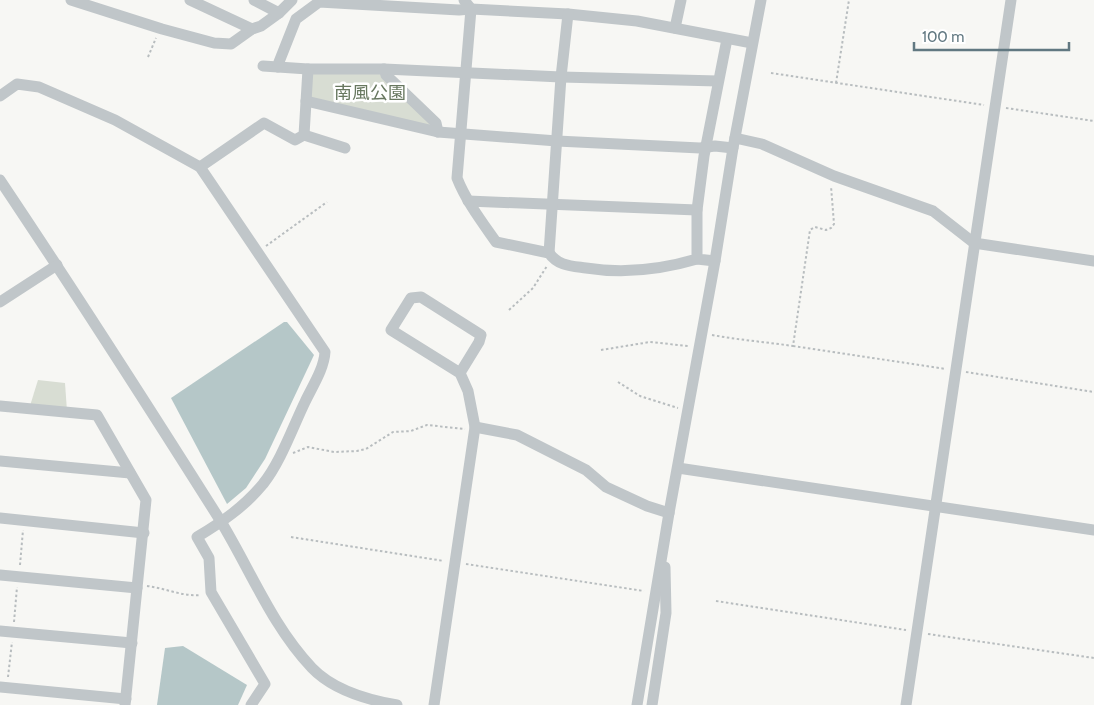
<svg xmlns="http://www.w3.org/2000/svg" width="1094" height="705" font-family="Cabin,'Noto Sans JP',sans-serif">
	<style>
		.green { fill: #d8ddd3 }
		.water { fill: #b5c7c8 }
		.lines { fill: none; stroke-linecap: round; stroke-linejoin: round }
		.path { stroke: #b8bdbf; stroke-width: 2; stroke-dasharray: 2.5 2.5; stroke-linecap: butt }
		.minor { stroke: #c0c6c9; stroke-width: 11 }
		.labels { text-anchor: middle; dominant-baseline: central; stroke-width: 5; stroke-linejoin: round; paint-order: stroke }
		.park-label { font-size: 18px; fill: #687860; stroke: #fff }
	</style>
	<rect width="100%" height="100%" fill="#f7f7f4"/>
	<g class="green">
		<path d="M308 69H384L438 132 306 101Z"/>
		<path d="M38 380 65 383 67 411 29 409Z"/>
	</g>
	<g class="water">
		<path d="M284 322H287L314 355 265 459 246 488 227 504 171 398Z"/>
		<path d="M183 646 247 685 238 705H157L165 648Z"/>
	</g>
	<g class="lines">
		<g class="path">
			<path d="M148 57 156 38"/>
			<path d="M771 73 984 105"/>
			<path d="M836 83 849 0"/>
			<path d="M1006 108 1094 121"/>
			<path d="M266 246 327 202"/>
			<path d="M509 310 533 288 547 266"/>
			<path d="M712 335C739 340 766 342 793 346L810 230 815 227 826 230 831 228 834 224 831 186"/>
			<path d="M793 346 946 369"/>
			<path d="M601 350 650 342 688 346"/>
			<path d="M966 372 1094 392"/>
			<path d="M618 382 640 396 678 408"/>
			<path d="M293 453 308 447 334 452 357 451 366 449 393 432 411 431 427 425 465 429"/>
			<path d="M291 537 444 561"/>
			<path d="M466 564 644 591"/>
			<path d="M20 565 23 530"/>
			<path d="M147 586C165 588 183 597 201 595"/>
			<path d="M716 601 906 630"/>
			<path d="M14 622 17 587"/>
			<path d="M928 634 1094 658"/>
			<path d="M8 677 12 642"/>
		</g>
		<g class="minor">
			<path d="M71 0 162 29 214 43 231 44 252 29 261 26 279 13 292 0"/>
			<path d="M190 0 252 29"/>
			<path d="M254 0 279 13"/>
			<path d="M464 0 471 9 457 178C466 201 482 222 496 242L549 253C558 266 572 266 586 268 624 274 660 270 697 259"/>
			<path d="M675 28 681 0"/>
			<path d="M263 66 308 69H384L386 75 436 123 438 132"/>
			<path d="M278 67 279 62 296 19 319 2 459 10 471 9 568 14 637 21 752 43"/>
			<path d="M384 69 561 77 718 81"/>
			<path d="M0 96 17 84 39 87 115 120 200 167 325 352C324 369 312 387 305 402 292 429 281 461 263 484 244 507 222 522 197 537L209 558 211 592 265 684 251 705"/>
			<path d="M306 101 438 132 557 141 700 148 715 146 733 148"/>
			<path d="M304 135 345 148"/>
			<path d="M735 138 762 144 834 176 933 211 974 243 1094 261"/>
			<path d="M200 167 264 123 295 140 304 135 308 69"/>
			<path d="M0 180C75 292 148 406 220 520 250 569 272 626 312 668 333 690 368 700 397 705"/>
			<path d="M468 201 697 210"/>
			<path d="M549 253 561 77 568 14"/>
			<path d="M715 261 697 259V210L704 156 727 39"/>
			<path d="M0 302 57 265"/>
			<path d="M0 406 97 415 146 500 125 705"/>
			<path d="M475 427 517 435 586 470 606 487 647 506 669 513"/>
			<path d="M0 461 130 473"/>
			<path d="M678 468 1094 530"/>
			<path d="M0 518 144 533"/>
			<path d="M0 575 137 588"/>
			<path d="M0 631 132 643"/>
			<path d="M0 687 126 699"/>
			<path d="M434 705 475 427 468 391 460 373 479 342 481 335 421 297 411 298 391 330 460 373"/>
			<path d="M637 705 669 513 715 261 733 148 761 0"/>
			<path d="M652 705 666 613 665 567"/>
			<path d="M906 705 1011 0"/>
		</g>
	</g>
	<g class="labels">
		<g class="park-label">
			<text x="370" y="93">南風公園</text>
		</g>
	</g>
	<path d="M914 42v8h155v-8" fill="none" stroke="#617881" stroke-width="2.5"/>
	<text x="922" y="42" font-size="15" fill="#617881" stroke="#ffffff" stroke-width="4" paint-order="stroke">100 m</text>
</svg>
